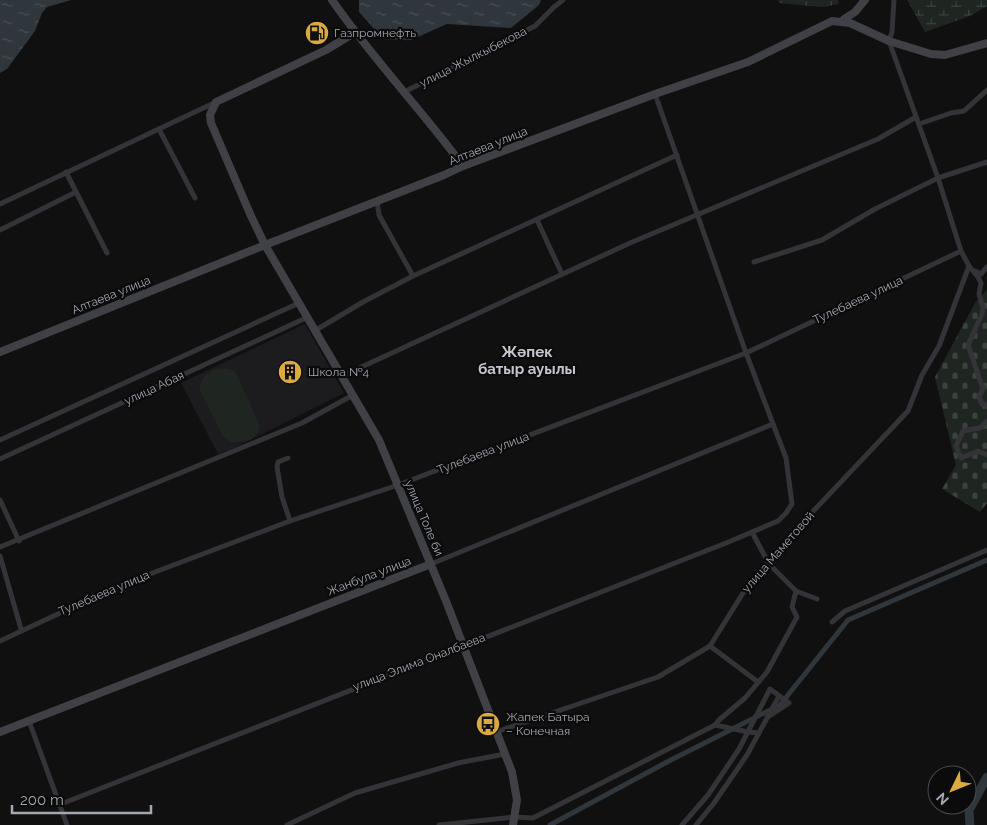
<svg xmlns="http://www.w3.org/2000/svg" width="987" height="825" font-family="Raleway,sans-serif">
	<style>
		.built { fill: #1c1c1e }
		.wetland { fill: url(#wetland-marsh) }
		.cemetery { fill: url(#cemetery-stones) }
		.pitch { fill: #1f2520 }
		.water { fill: url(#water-ripples) }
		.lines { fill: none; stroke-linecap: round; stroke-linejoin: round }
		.canal { stroke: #2f363c; stroke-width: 5 }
		.river { stroke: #2f363c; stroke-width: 9 }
		.street { stroke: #343438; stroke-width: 5 }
		.secondary { stroke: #404146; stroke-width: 8 }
		.labels { text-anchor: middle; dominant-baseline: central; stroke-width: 4.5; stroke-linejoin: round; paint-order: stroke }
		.poi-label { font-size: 12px; fill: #a3a7b0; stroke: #0b0b0c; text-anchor: start }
		.street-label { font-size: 12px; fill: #a3a7b0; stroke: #0b0b0c }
		.quarter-label { font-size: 15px; font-weight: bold; fill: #c4c6cd; stroke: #0b0b0c }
	</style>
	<defs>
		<pattern id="wetland-marsh" width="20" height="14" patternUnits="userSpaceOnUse" patternTransform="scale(1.25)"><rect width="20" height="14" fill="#1f2520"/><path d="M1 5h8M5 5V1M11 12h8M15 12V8" fill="none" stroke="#3c423e"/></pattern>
		<pattern id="cemetery-stones" width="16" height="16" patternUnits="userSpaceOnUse" patternTransform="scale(1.25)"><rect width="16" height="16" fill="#1f2520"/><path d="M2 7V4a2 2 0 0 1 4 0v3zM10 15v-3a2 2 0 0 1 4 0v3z" fill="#3c423e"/></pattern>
		<pattern id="water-ripples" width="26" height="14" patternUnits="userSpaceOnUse" patternTransform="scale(1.25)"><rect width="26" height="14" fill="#2f363c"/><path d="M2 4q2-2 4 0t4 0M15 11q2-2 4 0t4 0" fill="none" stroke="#4a5056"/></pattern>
	</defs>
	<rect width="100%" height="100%" fill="#101011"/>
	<path class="built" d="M305 324 344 393 234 448 218 454 181 383Z"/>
	<g class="wetland">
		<path d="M778 0H838L839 4 822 7 779 3Z"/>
		<path d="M907 0H987V6L970 16 925 32Z"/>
	</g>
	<path class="cemetery" d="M987 289V503L980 512 942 489 956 465 935 377 975 303Z"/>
	<path class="pitch" d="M220 368 229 369 235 371 260 426 256 436 250 440 232 443 223 437 199 389C202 377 207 371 220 368Z"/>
	<g class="water">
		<path d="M0 0H71L47 7 42 13 35 31 7 69 0 73Z"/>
		<path d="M359 0H541L539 5 511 28 447 24 411 40 383 39 359 12Z"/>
	</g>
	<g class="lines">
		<path class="canal" d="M550 825 667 762 780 705 848 620 987 560"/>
		<path class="river" d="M970 825 969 810 987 777"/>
		<g class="street">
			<path d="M894 0 892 32 889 41 938 178 961 251 969 266 978 277 981 283 979 294 983 308 982 314 968 345 983 389 979 397 982 404 987 405"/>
			<path d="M404 92 535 26 554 7 563 0"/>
			<path d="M919 124 951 113 964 111 987 90"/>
			<path d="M159 129 195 198"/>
			<path d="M66 172 107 253"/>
			<path d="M377 201 379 215 413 276"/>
			<path d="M0 204 216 102"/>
			<path d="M537 220 562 274"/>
			<path d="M0 230 76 192"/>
			<path d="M754 262 822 240 875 209 938 178 987 162"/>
			<path d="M975 271 981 274 987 267"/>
			<path d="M316 330 363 302 413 276 677 155"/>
			<path d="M342 376 630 243 878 139 916 117"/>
			<path d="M987 421 980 428 963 431 956 446 961 458 978 451 987 455"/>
			<path d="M0 440 299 303"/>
			<path d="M288 458 278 462 277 467 282 497 290 521"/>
			<path d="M0 459 308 317"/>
			<path d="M0 500 19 541"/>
			<path d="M752 532 769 564 796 591 817 599"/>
			<path d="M0 547 302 423 353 395"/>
			<path d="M0 556 21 629"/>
			<path d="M431 564 773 424"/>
			<path d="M832 622 845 611 987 550"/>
			<path d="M0 641 118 586 290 521 398 485 746 353 961 251"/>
			<path d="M710 646 758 682"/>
			<path d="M29 721 67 825"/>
			<path d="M715 725 719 720 745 698 767 672 797 617 792 607 796 591"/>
			<path d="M496 732 658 677 710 646 743 593 769 564 802 523 908 411 922 375 939 346 969 266"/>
			<path d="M61 804 726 543 778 521 786 513 792 504 786 458 746 353 655 94"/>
			<path d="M287 825 355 793 458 763 505 754"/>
			<path d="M439 825 515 817 533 818 715 725 748 732 759 733"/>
			<path d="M682 825 708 795 739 749 770 689 789 703 768 717"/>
			<path d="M696 825 714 803 747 755 779 696"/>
		</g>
		<g class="secondary">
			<path d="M332 0C372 58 421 109 463 166"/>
			<path d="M843 22 844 19 855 12 865 0"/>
			<path d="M354 33 326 50 216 102 210 115 211 123 251 216 265 245 379 440 446 601 512 772 517 800 513 825"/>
			<path d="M0 352 265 245 444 175 463 166 655 94 748 62 832 21 850 23 889 41 931 54 945 55 987 43"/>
			<path d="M0 732 431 564"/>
		</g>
	</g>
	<defs>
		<g id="fuel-disc" transform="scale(1.25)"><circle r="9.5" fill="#daaa40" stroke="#0b0b0c"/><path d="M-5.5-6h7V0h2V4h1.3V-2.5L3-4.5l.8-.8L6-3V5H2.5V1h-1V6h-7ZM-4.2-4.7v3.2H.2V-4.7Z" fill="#111"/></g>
		<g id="building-disc" transform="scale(1.25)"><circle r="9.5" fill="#daaa40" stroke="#0b0b0c"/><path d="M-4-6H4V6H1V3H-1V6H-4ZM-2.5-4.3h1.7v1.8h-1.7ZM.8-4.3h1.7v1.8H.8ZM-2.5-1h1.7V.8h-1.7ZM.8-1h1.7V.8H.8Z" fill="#111"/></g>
		<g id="bus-disc" transform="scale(1.25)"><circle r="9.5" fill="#daaa40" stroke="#0b0b0c"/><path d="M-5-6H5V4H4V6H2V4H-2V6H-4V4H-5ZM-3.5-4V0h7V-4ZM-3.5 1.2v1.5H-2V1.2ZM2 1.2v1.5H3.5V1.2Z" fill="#111"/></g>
	</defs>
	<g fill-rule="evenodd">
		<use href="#fuel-disc" x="317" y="33"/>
		<use href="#building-disc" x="290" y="372"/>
		<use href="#bus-disc" x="488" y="724"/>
	</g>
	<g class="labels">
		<g class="poi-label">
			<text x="334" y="33">Газпромнефть</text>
			<text x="308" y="372">Школа №4</text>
			<text x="506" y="717">Жапек Батыра<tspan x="506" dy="14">– Конечная</tspan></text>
		</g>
		<g class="street-label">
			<text transform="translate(473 57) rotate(-27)">улица Жылкыбекова</text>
			<text transform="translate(488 146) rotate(-22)">Алтаева улица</text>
			<text transform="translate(111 295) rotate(-22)">Алтаева улица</text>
			<text transform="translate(858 300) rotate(-25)">Тулебаева улица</text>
			<text transform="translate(154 388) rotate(-25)">улица Абая</text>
			<text transform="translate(483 453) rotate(-21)">Тулебаева улица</text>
			<text transform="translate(424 518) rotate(67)">улица Толе би</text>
			<text transform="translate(778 552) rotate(-49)">улица Маметовой</text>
			<text transform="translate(369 576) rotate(-21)">Жанбула улица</text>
			<text transform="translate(104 593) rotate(-23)">Тулебаева улица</text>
			<text transform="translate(419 662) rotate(-21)">улица Элима Оналбаева</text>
		</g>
		<g class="quarter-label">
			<text x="527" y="352">Жәпек<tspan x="527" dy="17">батыр ауылы</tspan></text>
		</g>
	</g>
	<g transform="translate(952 790) rotate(227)"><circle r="24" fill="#0b0b0c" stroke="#48494e"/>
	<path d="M0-4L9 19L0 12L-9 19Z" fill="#daaa40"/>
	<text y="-8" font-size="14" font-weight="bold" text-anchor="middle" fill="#a3a7b0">N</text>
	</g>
	<path d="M12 805v8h139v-8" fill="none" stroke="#a3a7b0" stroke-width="2.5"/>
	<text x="20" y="805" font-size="15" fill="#a3a7b0" stroke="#0b0b0c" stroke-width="4" paint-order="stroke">200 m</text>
</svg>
